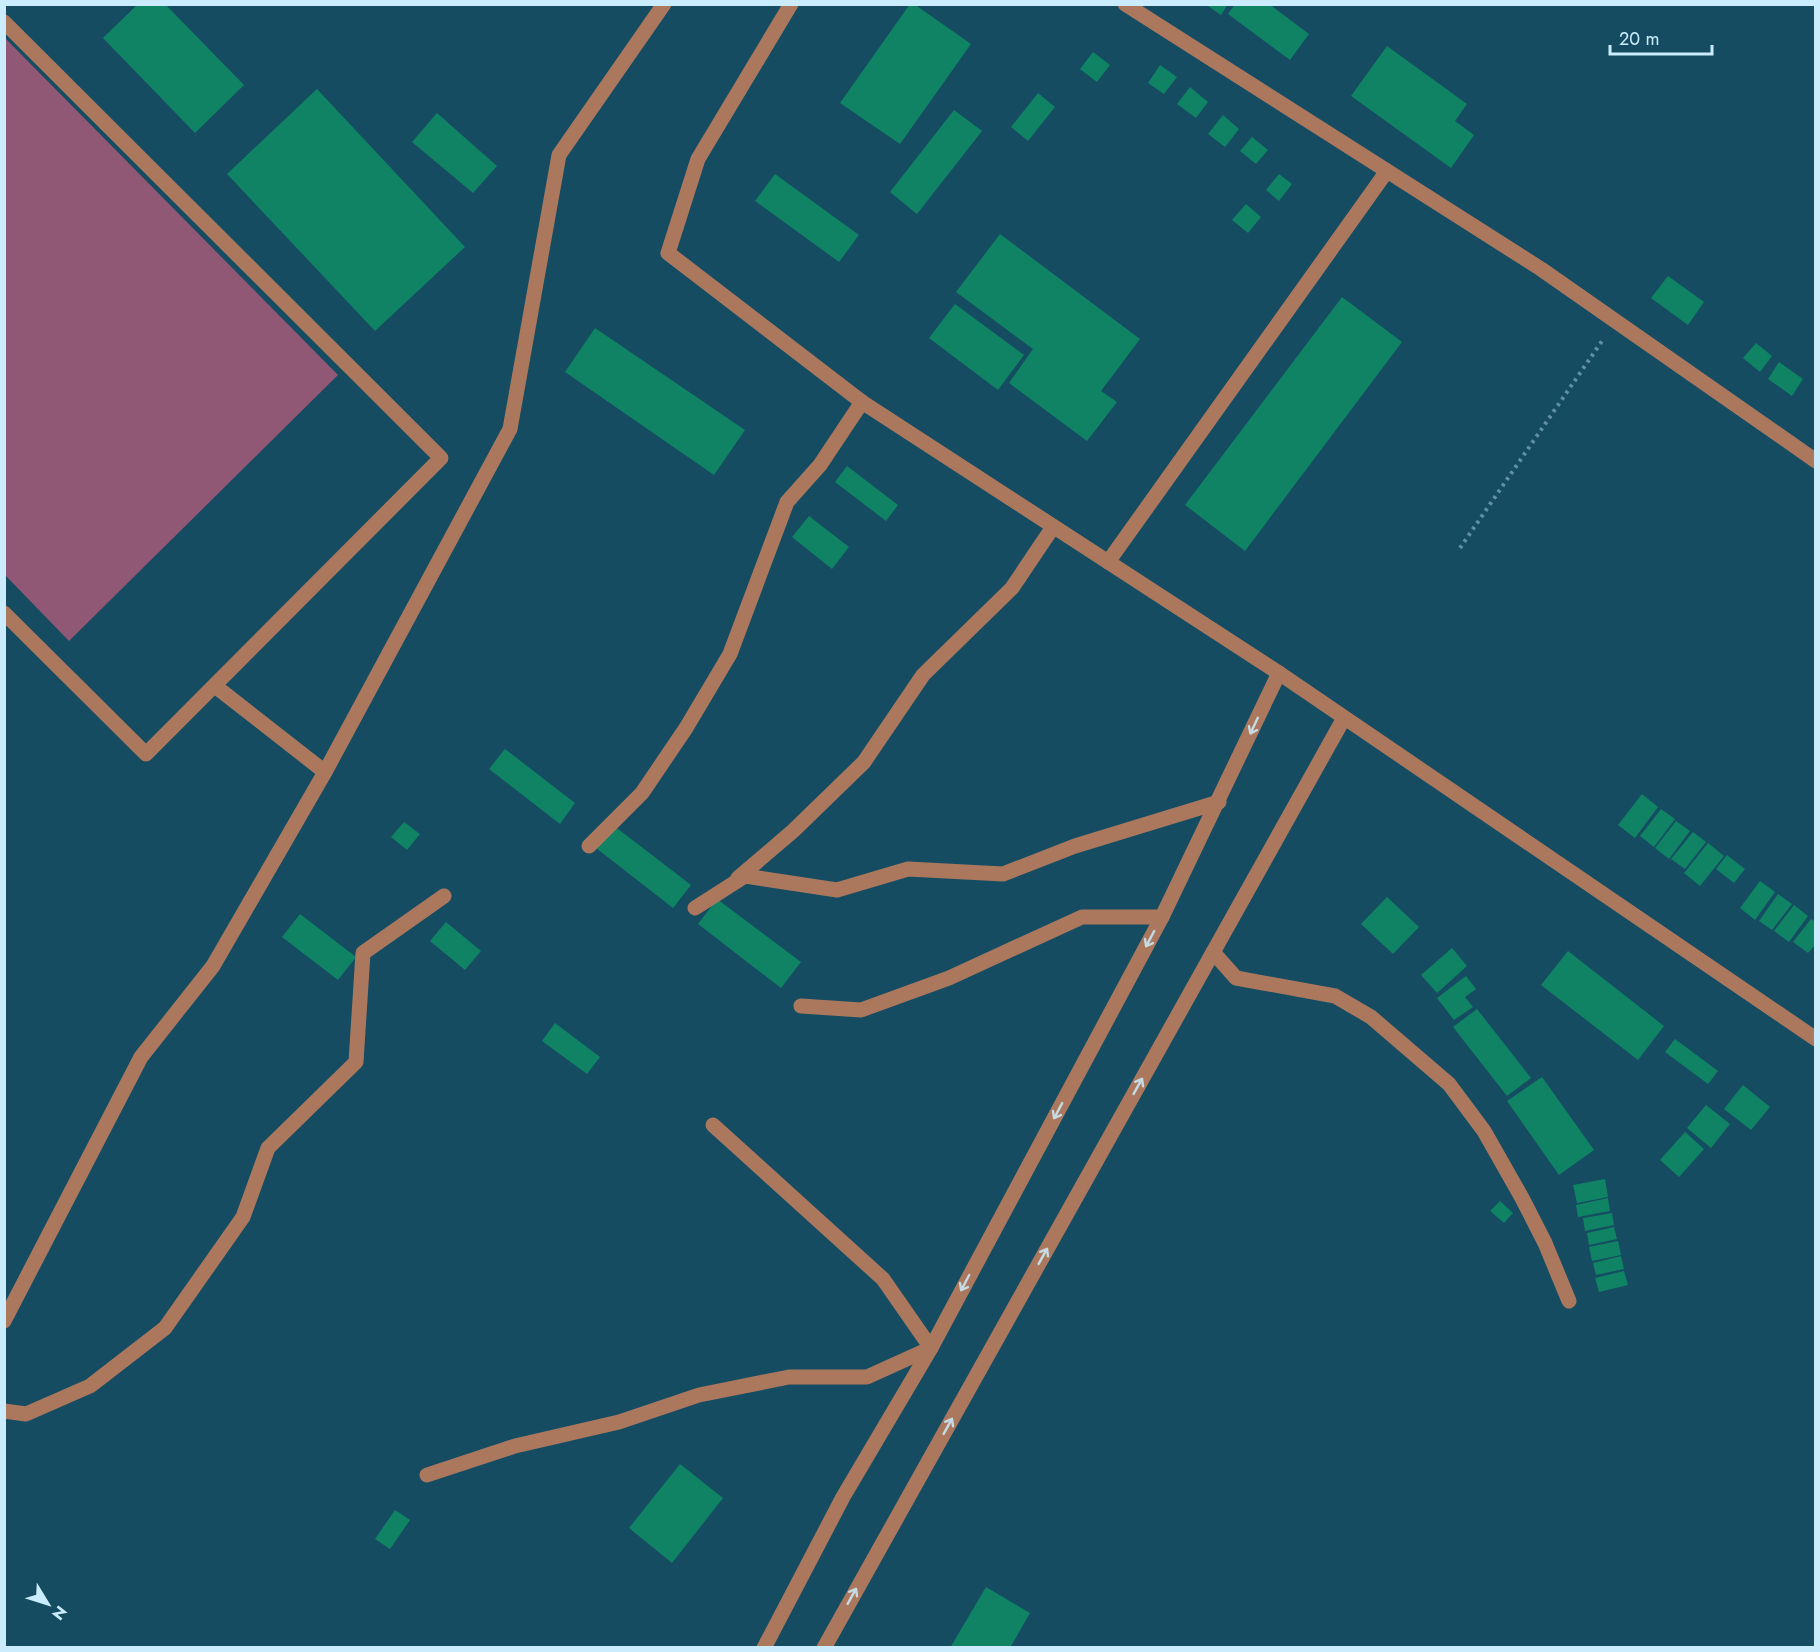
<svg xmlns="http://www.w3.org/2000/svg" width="1820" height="1652" font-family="Jost,sans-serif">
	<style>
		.green { fill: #905875 }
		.building { fill: #0f8364 }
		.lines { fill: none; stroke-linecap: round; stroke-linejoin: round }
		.path { stroke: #618fa3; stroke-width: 4; stroke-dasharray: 3 4.5; stroke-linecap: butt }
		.minor { stroke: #ab785e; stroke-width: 15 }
		.oneway { stroke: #c5dbe4 }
	</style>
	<rect width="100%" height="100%" fill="#154c62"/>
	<path class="green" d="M5 38 338 375 69 641 5 575Z"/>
	<g class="building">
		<path d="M138 4H165L244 85 195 133 103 38Z"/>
		<path d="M910 4H914L971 44 900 144 840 103Z"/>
		<path d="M1205 4H1228L1221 15Z"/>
		<path d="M1235 4H1269L1309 34 1290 60 1228 14Z"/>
		<path d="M1387 46 1467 104 1455 121 1474 135 1451 168 1351 96Z"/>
		<path d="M1093 52 1110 65 1097 82 1080 69Z"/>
		<path d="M1160 65 1177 77 1164 94 1148 83Z"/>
		<path d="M1190 87 1208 102 1196 118 1177 104Z"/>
		<path d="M317 89 465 247 375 331 227 174Z"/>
		<path d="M1038 93 1055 107 1028 141 1011 127Z"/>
		<path d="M954 110 982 131 917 214 890 192Z"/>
		<path d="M437 113 497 166 473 193 412 142Z"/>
		<path d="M1223 115 1239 129 1225 147 1208 134Z"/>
		<path d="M1252 137 1268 150 1256 164 1240 151Z"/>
		<path d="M775 174 859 235 839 262 755 201Z"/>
		<path d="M1279 174 1292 184 1279 201 1266 190Z"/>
		<path d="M1246 204 1261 217 1248 233 1232 220Z"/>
		<path d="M1000 234 1140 339 1101 391 1117 402 1087 441 1009 383 1033 349 956 292Z"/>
		<path d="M1668 276 1704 302 1688 325 1651 298Z"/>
		<path d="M1342 297 1402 342 1245 551 1185 505Z"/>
		<path d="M955 304 1024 355 998 390 929 338Z"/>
		<path d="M595 328 745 430 714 475 565 372Z"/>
		<path d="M1756 343 1772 356 1760 372 1743 358Z"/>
		<path d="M1779 362 1803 379 1792 396 1768 379Z"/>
		<path d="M847 466 898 505 886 521 835 482Z"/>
		<path d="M809 516 849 547 832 569 792 537Z"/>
		<path d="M505 749 575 803 560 824 489 769Z"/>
		<path d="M1642 794 1658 807 1635 838 1618 825Z"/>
		<path d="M1661 809 1675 819 1654 847 1640 836Z"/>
		<path d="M1676 821 1690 831 1669 859 1655 848Z"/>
		<path d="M404 822 420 834 407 850 391 837Z"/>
		<path d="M613 825 691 885 673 908 596 848Z"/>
		<path d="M1693 832 1706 842 1685 869 1671 859Z"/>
		<path d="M1708 843 1724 856 1700 886 1684 873Z"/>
		<path d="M1727 855 1745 869 1734 883 1716 869Z"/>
		<path d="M1760 881 1775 892 1755 920 1740 908Z"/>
		<path d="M1778 894 1792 904 1772 930 1759 921Z"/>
		<path d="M1387 897 1419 927 1393 954 1361 924Z"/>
		<path d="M717 899 801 962 781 988 698 924Z"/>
		<path d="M1794 905 1808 916 1789 942 1774 931Z"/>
		<path d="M300 914 356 957 338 980 282 937Z"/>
		<path d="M1811 919 1816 922V944L1808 953 1793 942Z"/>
		<path d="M446 922 481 951 465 970 430 941Z"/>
		<path d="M1452 948 1467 966 1437 993 1421 975Z"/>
		<path d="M1568 951 1664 1026 1638 1060 1541 985Z"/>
		<path d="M1466 976 1476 989 1465 997 1473 1007 1454 1020 1437 998Z"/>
		<path d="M1477 1009 1531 1078 1507 1096 1453 1027Z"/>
		<path d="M555 1023 600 1057 587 1074 542 1041Z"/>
		<path d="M1675 1039 1718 1071 1708 1084 1665 1052Z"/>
		<path d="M1542 1077 1594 1150 1559 1175 1507 1101Z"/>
		<path d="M1743 1085 1770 1107 1751 1130 1724 1109Z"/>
		<path d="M1706 1105 1730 1124 1711 1148 1687 1128Z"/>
		<path d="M1685 1132 1704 1149 1679 1177 1660 1160Z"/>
		<path d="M1605 1179 1608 1197 1577 1203 1573 1185Z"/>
		<path d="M1608 1198 1610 1211 1578 1217 1576 1205Z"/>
		<path d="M1500 1201 1513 1213 1504 1223 1490 1211Z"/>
		<path d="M1612 1213 1614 1225 1585 1231 1583 1218Z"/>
		<path d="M1614 1227 1617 1239 1589 1245 1587 1233Z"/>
		<path d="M1618 1241 1621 1255 1592 1261 1589 1247Z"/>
		<path d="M1621 1256 1624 1269 1596 1275 1593 1263Z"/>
		<path d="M1624 1271 1628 1285 1599 1292 1595 1278Z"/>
		<path d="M680 1464 723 1498 672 1563 629 1528Z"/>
		<path d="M395 1510 410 1520 390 1549 375 1539Z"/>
		<path d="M986 1587 1030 1613 1010 1648H950Z"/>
	</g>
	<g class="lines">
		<path class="path" d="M1460 548 1602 341"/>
		<g class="minor">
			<path d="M791 4 698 159 668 253 862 402 1279 673 1816 1039"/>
			<path d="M1125 4 1541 269 1816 461"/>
			<path d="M4 22 441 458 146 754 4 613"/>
			<path d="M1108 562 1387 171"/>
			<path d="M215 686 325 772"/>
			<path d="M589 846 642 793 686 728 730 654 787 502 820 465 862 402"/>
			<path d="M738 878 793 831 864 762 923 675 1012 588 1053 527"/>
			<path d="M695 908 745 876 837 890 908 869 1003 874 1075 846 1219 802"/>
			<path d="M1213 952 1236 978 1335 996 1371 1017 1449 1084 1484 1131 1522 1198 1545 1243 1569 1301"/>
			<path d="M801 1006 861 1010 949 978 1082 917H1162"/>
			<path d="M4 1321 141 1057 213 966 325 772 510 429 559 155 664 4"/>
			<path d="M4 1411 26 1414 90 1386 165 1328 243 1217 268 1148 356 1062 363 953 444 896"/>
			<path d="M427 1475 515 1446 619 1422 699 1395 789 1377H867L931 1348 883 1279 713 1125"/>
			<path d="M764 1648 843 1497 931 1348 1162 917 1279 673"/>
			<path d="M824 1648 1344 718"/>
		</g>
	</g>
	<defs><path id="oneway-shaft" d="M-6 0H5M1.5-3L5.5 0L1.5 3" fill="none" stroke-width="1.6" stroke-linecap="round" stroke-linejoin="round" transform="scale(1.5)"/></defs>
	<g class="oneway">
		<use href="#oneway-shaft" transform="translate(1254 726) rotate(115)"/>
		<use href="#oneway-shaft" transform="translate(1150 939) rotate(118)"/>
		<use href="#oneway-shaft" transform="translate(1138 1086) rotate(-61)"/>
		<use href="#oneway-shaft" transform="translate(1058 1111) rotate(118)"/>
		<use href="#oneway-shaft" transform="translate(1043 1256) rotate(-61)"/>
		<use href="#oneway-shaft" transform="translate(965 1283) rotate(118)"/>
		<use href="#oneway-shaft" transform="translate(948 1426) rotate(-61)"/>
		<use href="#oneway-shaft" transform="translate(852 1596) rotate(-61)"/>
	</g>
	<rect width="1820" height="1652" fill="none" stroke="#caecfc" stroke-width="12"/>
	<g transform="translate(48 1604) rotate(128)" stroke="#154c62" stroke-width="4.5" paint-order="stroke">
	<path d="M0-4.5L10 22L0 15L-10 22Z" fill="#caecfc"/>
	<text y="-9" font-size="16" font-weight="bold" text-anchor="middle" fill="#caecfc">N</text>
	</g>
	<path d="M1610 45v9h102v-9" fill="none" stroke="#caecfc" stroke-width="3"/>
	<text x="1619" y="45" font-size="18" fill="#caecfc" stroke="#154c62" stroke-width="4.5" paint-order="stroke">20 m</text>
</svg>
